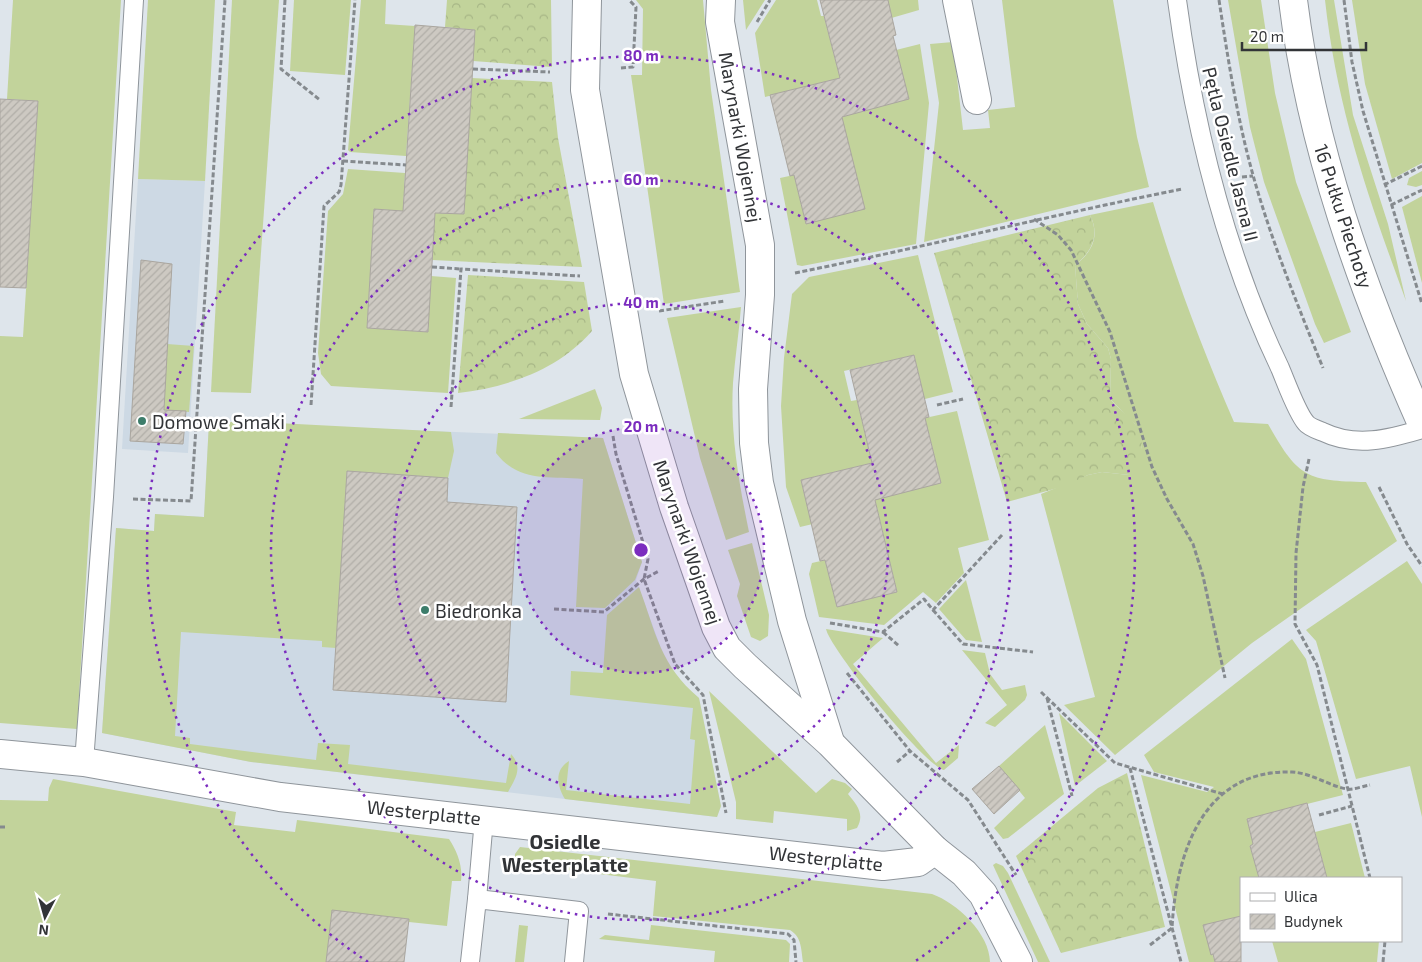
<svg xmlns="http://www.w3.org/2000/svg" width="1422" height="962" font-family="'Exo 2',sans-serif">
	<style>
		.built { fill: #cdd9e4 }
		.grass { fill: #c2d39b }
		.forest { fill: url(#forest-crowns) }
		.building { fill: url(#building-hatch); stroke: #aaa69f }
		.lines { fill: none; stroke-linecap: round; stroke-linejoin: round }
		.service-casing { stroke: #8f959b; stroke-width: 20 }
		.minor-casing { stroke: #8f959b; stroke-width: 30 }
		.path { stroke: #858a8e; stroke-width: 3; stroke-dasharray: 5 2.5; stroke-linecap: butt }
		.service { stroke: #fff; stroke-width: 18 }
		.minor { stroke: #fff; stroke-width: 28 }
		.ring { fill: none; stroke: #7b2cbf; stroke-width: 2.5; stroke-dasharray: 2.5 5 }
		.poi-dot { fill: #3d7d6b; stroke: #fff; stroke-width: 2 }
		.labels { text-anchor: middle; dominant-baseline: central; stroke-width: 5; stroke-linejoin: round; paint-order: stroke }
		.street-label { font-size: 19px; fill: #323437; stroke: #fff }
		.poi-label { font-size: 19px; fill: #323437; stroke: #fff; text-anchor: start }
		.neighbourhood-label { font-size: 20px; font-weight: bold; fill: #323437; stroke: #fff }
		.centre { fill: #7b2cbf; stroke: #fff; stroke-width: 2.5 }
		.ring-label { font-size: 15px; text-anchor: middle; font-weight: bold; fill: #7b2cbf; stroke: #fff; stroke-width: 5; stroke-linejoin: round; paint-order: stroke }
	</style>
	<defs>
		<pattern id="forest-crowns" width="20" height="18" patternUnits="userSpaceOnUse" patternTransform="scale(1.25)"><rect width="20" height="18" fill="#c2d39b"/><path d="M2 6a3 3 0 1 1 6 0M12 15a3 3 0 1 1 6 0" fill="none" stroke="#a7b686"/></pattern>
		<pattern id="building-hatch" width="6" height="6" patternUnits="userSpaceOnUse" patternTransform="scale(1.25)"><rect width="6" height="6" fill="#cdc9c2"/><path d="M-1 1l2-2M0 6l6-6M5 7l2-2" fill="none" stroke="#b0ada7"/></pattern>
	</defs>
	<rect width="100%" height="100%" fill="#dee5eb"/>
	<g class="built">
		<path d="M138 179 205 181 188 453 122 449Z"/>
		<path d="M209 422 603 438 642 562 636 580 666 662 686 687 699 698 721 806 717 817 251 762 102 733 116 528 154 531 155 514 204 517Z"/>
	</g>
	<g class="grass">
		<path d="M13 0H121L77 729 0 723V336L23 337 38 101 7 99Z"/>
		<path d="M148 0H215L205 181 138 179Z"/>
		<path d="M232 0H279L251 393 211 392Z"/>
		<path d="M294 0H351L345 75 290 71Z"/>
		<path d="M361 0H386L385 24 415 26 406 156 350 152 348 150Z"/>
		<path d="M636 0H703L711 90 740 292 664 304 631 75H642L643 9Z"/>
		<path d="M743 0H765L746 30Z"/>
		<path d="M776 0H817L821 16H824L840 78 765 97 755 33Z"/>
		<path d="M888 0H918L919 10 888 19Z"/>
		<path d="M1002 0H1113L1137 137 1149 187 924 242 939 103 930 44 953 42 963 130 990 128 988 110 1015 107Z"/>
		<path d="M1228 0H1261L1275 93 1296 182 1351 332 1324 343 1315 324 1264 182 1250 127Z"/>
		<path d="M1325 0H1334L1353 115 1388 224 1406 301C1369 200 1337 109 1325 0Z"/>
		<path d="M1352 0H1422V163L1392 179 1365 84Z"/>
		<path d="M920 44 929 103 916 244 802 266 797 265 780 178 794 175 806 224 841 113 908 99 896 50Z"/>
		<path d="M348 169 405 173 403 211 374 209 367 328 428 332 431 276 456 278 448 393 331 386 321 374 318 353 328 211 343 194Z"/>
		<path d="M1422 171V185L1416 187 1407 185 1409 178Z"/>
		<path d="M1422 196V283L1402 207Z"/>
		<path d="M1153 202C1176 280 1202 348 1234 422L1268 424C1298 477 1306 481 1366 482L1397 541 1252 643 1115 755 1064 705 1095 697 1041 494 1088 475 1102 472 1129 475 1142 447 1135 424 1110 399 1111 359 1108 348 1087 324 1078 304 1075 265C1093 252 1100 235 1090 215Z"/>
		<path d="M918 255 953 392 921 400V384L914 355 844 371 851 401 857 400 872 463 801 480 808 509 817 523 800 527 786 487 781 406 784 358 792 294 809 277Z"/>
		<path d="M741 307C739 332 735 358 733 383 730 434 739 483 749 532L726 540 700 458 667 318Z"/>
		<path d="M167 344 194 346 189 412 164 410Z"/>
		<path d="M595 389 602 408 600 420 519 419Z"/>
		<path d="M957 411 989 540 958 548 964 573 936 603 923 592 884 625 819 617 809 574 812 563 825 560 837 607 897 592 874 495 941 483 925 418Z"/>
		<path d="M209 422H258L451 432 454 451 448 478 347 471 336 648 322 647V641L181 632 175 736 190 738V744L316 760 318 743 350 745 348 764 506 783 511 754C523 767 516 778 508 792L251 762 102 733 116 528 154 531 155 514 204 517Z"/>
		<path d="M498 433 603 438 642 562 635 580 605 608 576 607 583 479C549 476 519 483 496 453Z"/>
		<path d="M752 543 769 615 768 636 760 641 751 637 737 596 740 584 728 550Z"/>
		<path d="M1407 561 1422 584V817L1410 766 1356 779 1316 641 1306 630Z"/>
		<path d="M966 580 982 642 966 640 939 609Z"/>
		<path d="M639 587C656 633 660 665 699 698L721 806 717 817 565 799C557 786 554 770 569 761L566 790 690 804 695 740 690 739 693 708 570 695 571 671 603 673 607 615Z"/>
		<path d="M826 629 883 638 853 664 936 763 959 745 958 758 944 770C925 766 830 649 826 629Z"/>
		<path d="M1292 639 1306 659 1343 795 1247 819 1253 844 1250 846 1259 878H1241V916L1203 926 1215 962H1189L1141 775 1207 792 1214 787 1154 772 1144 755Z"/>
		<path d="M962 650 985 653 990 674 1002 690 1025 685 1027 695 1025 700 995 727 985 723 1007 705Z"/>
		<path d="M709 691 816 793 832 779 845 783 852 789 848 794C857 805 865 814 857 828L847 831V819L774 811 773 823 736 819V802Z"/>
		<path d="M1059 713 1107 761 1075 786Z"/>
		<path d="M1045 725 1064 794 1008 838 1003 839 994 828 1025 798 999 766Z"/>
		<path d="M53 779 236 812 234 825 295 832 297 820 449 839C457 851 463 866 461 881H452L447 926 409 922V919L332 911 326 962H0V800L48 801 49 788Z"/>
		<path d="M1351 823 1365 878H1327L1315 832Z"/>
		<path d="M520 847 932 894C957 903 990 934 990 962H803C801 950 802 937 790 930L653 916 656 881 567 870V866L515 859V854Z"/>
		<path d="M996 863 1003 866 1008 873 1050 962H1038L993 865Z"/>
		<path d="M519 925 528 926 524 962H515Z"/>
		<path d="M651 925 786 940 790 944 789 962H714L715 951 599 939 605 935 649 940Z"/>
		<path d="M1272 941H1379L1377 962H1278Z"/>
	</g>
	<g class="forest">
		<path d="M447 0H551L552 67 473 61 475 30 445 27Z"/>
		<path d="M472 78 552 82 558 138 582 267 432 260 435 213 464 214Z"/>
		<path d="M1090 215C1100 235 1092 252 1075 265L1078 304 1087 324 1108 348 1111 359 1110 399C1117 408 1129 415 1135 424 1146 440 1142 457 1135 473L1129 475 1102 472 1088 475 1065 486 1007 502 934 253Z"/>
		<path d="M468 275 584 282 592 331C558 370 508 387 458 393Z"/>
		<path d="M1127 773 1165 927 1061 953 1016 856 1098 788Z"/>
	</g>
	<g class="building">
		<path d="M820 0H888L896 35 893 36 909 99 842 117 865 209 806 224 794 175 790 176 770 95 840 78Z"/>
		<path d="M415 25 475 30 464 214 435 213 428 332 367 328 374 209 403 211Z"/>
		<path d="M0 99 38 101 26 288 0 287Z"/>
		<path d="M141 260 172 264 164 410 186 411 183 444 130 441Z"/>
		<path d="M914 355 929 417 925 418 941 483 875 500 897 592 837 607 825 560 820 561 801 480 872 463 850 370Z"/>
		<path d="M347 471 448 478 447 502 517 507 506 702 333 690Z"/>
		<path d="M999 766 1020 790 994 814 972 789Z"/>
		<path d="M1307 803 1327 878H1259L1250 846 1253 844 1247 819Z"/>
		<path d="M332 910 409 919 404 962H326Z"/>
		<path d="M1241 916V962H1215L1213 954 1211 955 1203 925Z"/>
	</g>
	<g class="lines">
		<g class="service-casing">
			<g id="service">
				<path d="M1177 0C1194 126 1225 253 1280 368 1286 382 1297 413 1306 423 1309 427 1318 430 1323 432 1356 448 1389 439 1422 429"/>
				<path d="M84 762 104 497 134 0"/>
				<path d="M477 899 484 819"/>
				<path d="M470 962 477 899 579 911 574 962"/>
			</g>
		</g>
		<g class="minor-casing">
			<g id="minor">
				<path d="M587 0 585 90 634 374 674 507 716 627 727 648 745 666 830 743 935 850 964 873 983 894 1018 962"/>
				<path d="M721 0 720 22 760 245V295L753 389 754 443 759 483 792 621 830 742"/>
				<path d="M957 0 977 100"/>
				<path d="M1293 0C1311 147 1362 289 1422 424"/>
				<path d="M0 754 84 762 280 797 883 866 918 862 935 850"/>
			</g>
		</g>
		<g class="path">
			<path d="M285 0 281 69 320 100"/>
			<path d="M1219 0C1228 59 1237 118 1253 175 1271 240 1298 306 1323 368"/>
			<path d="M1344 0 1352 62 1363 111 1422 304"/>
			<path d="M757 22 770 0"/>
			<path d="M621 68 633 67 636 7 629 0"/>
			<path d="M473 69 550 72"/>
			<path d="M343 161 406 165"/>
			<path d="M1242 177 1253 176"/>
			<path d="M1384 185 1422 166"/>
			<path d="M1391 205 1422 190"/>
			<path d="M1034 219 1058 235 1071 250 1110 332 1152 467 1167 499 1193 544 1203 576 1225 678"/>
			<path d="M432 267 461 269"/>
			<path d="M795 273C924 247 1052 215 1182 189"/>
			<path d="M659 311 725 301"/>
			<path d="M311 405 324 206 339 192 341 185 355 0"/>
			<path d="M937 405 963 399"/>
			<path d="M451 407 461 269 580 276"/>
			<path d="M613 436 616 454 648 559 644 579 675 664 703 695 726 813"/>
			<path d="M1309 459 1303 487 1296 553 1295 624 1317 665 1370 878"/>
			<path d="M1379 487 1407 544 1422 566"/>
			<path d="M133 499 191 501 225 0"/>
			<path d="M554 609 604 612 644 579 659 571"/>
			<path d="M933 610 963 644 1033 652"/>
			<path d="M830 623 883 632 924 599 933 610 1002 535"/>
			<path d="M883 632 899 646"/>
			<path d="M847 673 910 751 968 800 1016 875"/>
			<path d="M1041 692 1115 763 1223 794"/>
			<path d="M1047 698 1072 796"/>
			<path d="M897 762 910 751"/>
			<path d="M1130 768 1181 962"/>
			<path d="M1319 815 1352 806"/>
			<path d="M0 827H5"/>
			<path d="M608 914 788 934 794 940 796 962"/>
			<path d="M1150 945 1172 928C1176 853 1203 769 1292 772 1312 773 1329 786 1347 789 1354 790 1363 786 1370 785"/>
			<path d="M1383 962 1385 941"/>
		</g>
		<use href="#service" class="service"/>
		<use href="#minor" class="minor"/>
	</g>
	<circle cx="641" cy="550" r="123" fill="#7b2cbf" fill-opacity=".12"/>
	<g class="ring">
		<circle cx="641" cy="550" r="123"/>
		<circle cx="641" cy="550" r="247"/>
		<circle cx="641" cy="550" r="370"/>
		<path d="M368 962A494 494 0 1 1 914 962"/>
	</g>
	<g class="poi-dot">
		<circle cx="142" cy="421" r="5"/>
		<circle cx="425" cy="610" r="5"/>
	</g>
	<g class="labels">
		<g class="street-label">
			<text transform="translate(741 137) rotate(80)">Marynarki Wojennej</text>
			<text transform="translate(1231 154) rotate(76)">Pętla Osiedle Jasna II</text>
			<text transform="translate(1344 216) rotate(72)">16 Pułku Piechoty</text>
			<text transform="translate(688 542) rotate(71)">Marynarki Wojennej</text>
			<text transform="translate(424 812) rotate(6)">Westerplatte</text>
			<text transform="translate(826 858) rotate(6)">Westerplatte</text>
		</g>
		<g class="poi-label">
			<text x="152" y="421">Domowe Smaki</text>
			<text x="435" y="610">Biedronka</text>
		</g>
		<g class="neighbourhood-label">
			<text x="565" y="841">Osiedle<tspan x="565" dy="23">Westerplatte</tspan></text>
		</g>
	</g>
	<circle cx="641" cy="550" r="8" class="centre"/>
	<g class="ring-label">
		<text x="641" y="61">80 m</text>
		<text x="641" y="185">60 m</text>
		<text x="641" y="308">40 m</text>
		<text x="641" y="432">20 m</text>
	</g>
	<rect x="1240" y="877" width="162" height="65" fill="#ffffff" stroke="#adaeaf"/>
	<rect x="1250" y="893" width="25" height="8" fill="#ffffff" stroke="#adaeaf"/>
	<text x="1284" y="902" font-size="15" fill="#323437">Ulica</text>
	<rect x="1250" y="914" width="25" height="15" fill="url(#building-hatch)" stroke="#adaeaf"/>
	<text x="1284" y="927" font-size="15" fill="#323437">Budynek</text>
	<g transform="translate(45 917) rotate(186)" stroke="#ffffff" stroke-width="4" paint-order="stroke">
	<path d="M0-4L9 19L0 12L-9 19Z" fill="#323437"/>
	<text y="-8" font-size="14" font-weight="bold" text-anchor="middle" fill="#323437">N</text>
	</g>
	<path d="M1242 42v8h124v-8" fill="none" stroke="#323437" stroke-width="2.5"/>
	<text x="1250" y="42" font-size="15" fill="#323437" stroke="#ffffff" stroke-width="4" paint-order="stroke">20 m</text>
</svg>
